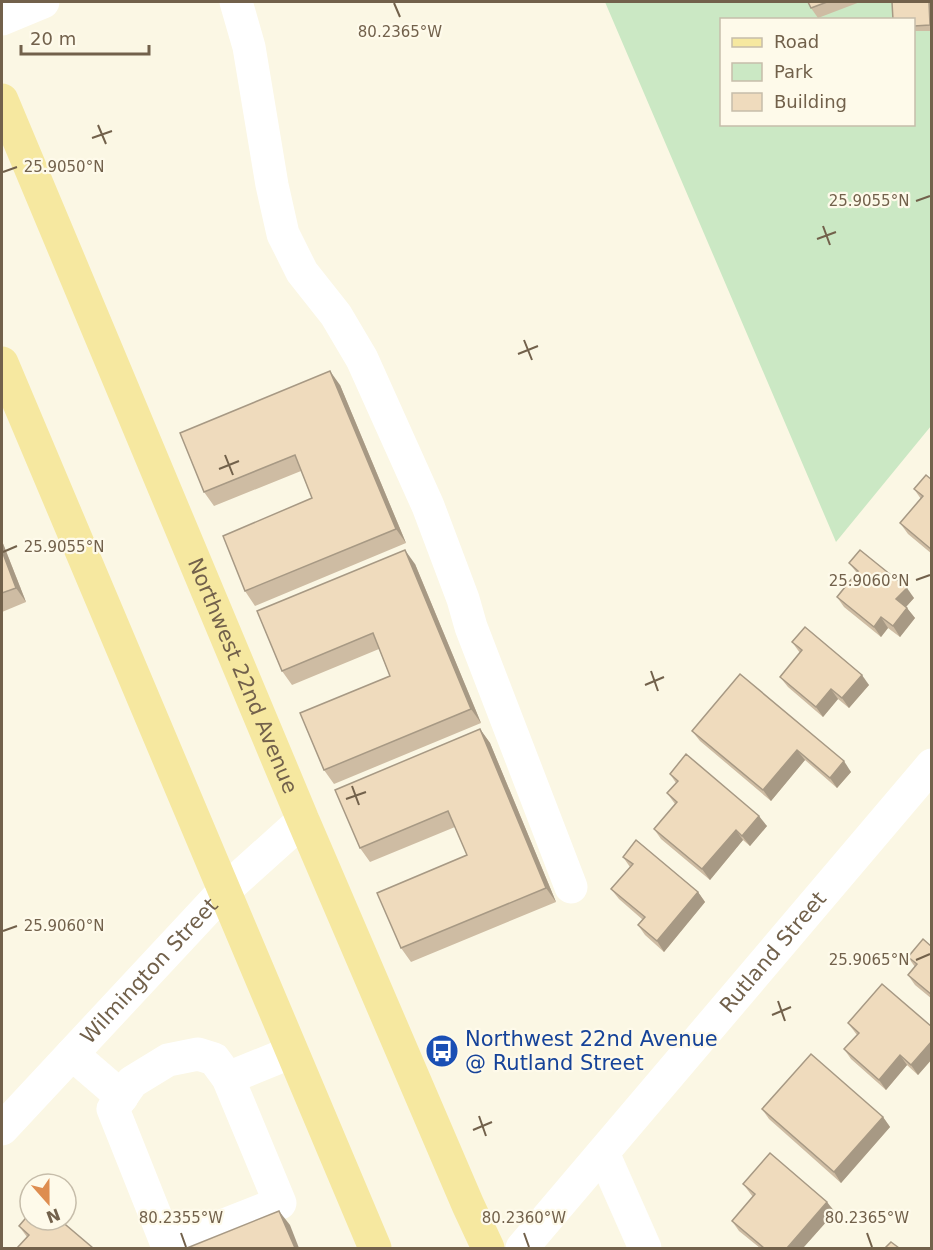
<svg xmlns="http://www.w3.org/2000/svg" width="933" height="1250" font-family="'DejaVu Sans',sans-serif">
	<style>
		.green { fill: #cbe8c4; fill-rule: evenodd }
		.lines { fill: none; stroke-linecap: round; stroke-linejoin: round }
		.minor { stroke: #fff; stroke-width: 33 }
		.major { stroke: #f6e8a0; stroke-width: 33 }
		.wall { fill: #cebca3 }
		.shaded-wall { fill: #a79984 }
		.building { fill: #efdbbd; stroke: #a79984; stroke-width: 1.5 }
		.ticks { fill: none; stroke: #72614b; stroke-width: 2 }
		.labels { text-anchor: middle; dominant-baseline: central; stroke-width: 4.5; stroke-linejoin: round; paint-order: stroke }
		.street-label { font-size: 21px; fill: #72614b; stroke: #fefaea }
		.transit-label { font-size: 21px; fill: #164399; stroke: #fefaea; text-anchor: start }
		.ticks-label { font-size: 15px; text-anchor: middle; fill: #72614b; stroke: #fefaea; stroke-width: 4.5; stroke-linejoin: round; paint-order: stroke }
	</style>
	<rect width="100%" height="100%" fill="#fbf7e4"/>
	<path class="green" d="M605 2H931V426L836 542ZM722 20H914V124H722Z"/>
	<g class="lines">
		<g class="minor">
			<path d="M236 2 249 47 272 185 283 234 302 272 336 315 362 359 428 506 463 599 471 627 571 887"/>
			<path d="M2 19 43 2"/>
			<path d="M72 1054 122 1097"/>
			<path d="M198 1054 214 1059 228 1078 280 1203 168 1247 113 1109 132 1082 168 1060Z"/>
			<path d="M228 1078 292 1052"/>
			<path id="s1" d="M2 1129 223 892 303 820"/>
			<path d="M603 1153 645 1248"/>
			<path id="s2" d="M522 1248 932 765"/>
		</g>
		<g class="major">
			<path id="s3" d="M2 100 303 820 468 1205 488 1248"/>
			<path d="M2 363 375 1248"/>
		</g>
	</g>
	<g class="wall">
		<path d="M808 2H860L818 18 811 8Z"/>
		<path d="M932 2V31H914V20Z"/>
		<path d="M340 385 406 543 255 606 245 591 312 498 301 471 214 506 204 492Z"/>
		<path d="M932 480V554L908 534 900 523 921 499 914 489Z"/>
		<path d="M2 541 26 602 2 612Z"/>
		<path d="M849 563 914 598 906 607 915 618 900 637 888 628 881 637 844 607 837 597 857 573Z"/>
		<path d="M415 564 481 723 334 784 324 770 390 676 379 649 292 685 282 671Z"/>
		<path d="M792 642 869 685 849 708 838 699 823 717 788 687 780 677 800 653Z"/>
		<path d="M740 674 851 772 837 788 805 760 771 801 700 741 692 731Z"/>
		<path d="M480 729 490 743 556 902 411 962 401 948 467 855 455 827 370 862 360 848Z"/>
		<path d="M670 774 767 826 750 846 743 840 710 880 661 839 654 829 675 804 667 793 676 783Z"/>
		<path d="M623 857 698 892 705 902 664 952 645 935 638 925 643 920 619 899 611 889 630 867Z"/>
		<path d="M932 947V999L915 985 908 975 915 967 908 957Z"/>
		<path d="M848 1023 932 1027V1059L918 1075 907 1065 886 1090 851 1059 844 1049 857 1035Z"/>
		<path d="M762 1109 883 1117 890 1127 841 1183 769 1119Z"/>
		<path d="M743 1184 835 1212 803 1248H760L739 1231 732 1221 753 1197Z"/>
		<path d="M60 1220 27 1237 19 1226Z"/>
	</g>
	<g class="shaded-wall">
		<path d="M929 2H932V27L930 25Z"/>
		<path d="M330 371 340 385 406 543 396 529Z"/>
		<path d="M2 541 26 602 16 588 2 551Z"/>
		<path d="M405 550 415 564 481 723 471 709Z"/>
		<path d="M907 588 914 598 904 609 896 599Z"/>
		<path d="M907 608 915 618 900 637 893 626Z"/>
		<path d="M881 617 888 628 881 637 874 627Z"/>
		<path d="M862 675 869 685 849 708 842 698Z"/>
		<path d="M831 689 838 699 823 717 816 707Z"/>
		<path d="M480 729 490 743 556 902 546 888Z"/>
		<path d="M797 750 805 760 771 801 763 790Z"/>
		<path d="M844 761 851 772 837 788 830 778Z"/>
		<path d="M759 816 767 826 750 846 742 836Z"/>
		<path d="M736 830 743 840 710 880 702 869Z"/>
		<path d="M698 892 705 902 664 952 657 941Z"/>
		<path d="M932 1041V1059L918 1075 911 1065Z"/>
		<path d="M900 1055 907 1065 886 1090 879 1080Z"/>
		<path d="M883 1117 890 1127 841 1183 834 1172Z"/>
		<path d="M827 1202 835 1212 803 1248H787Z"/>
		<path d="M279 1211 290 1225 299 1248H295Z"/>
	</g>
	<g class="building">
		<path d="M808 2H827L811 8Z"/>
		<path d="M892 2H929L930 25 914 26V20H893Z"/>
		<path d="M330 371 396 529 245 591 223 536 312 498 295 455 204 492 180 433Z"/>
		<path d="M926 475 932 480V550L900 523 923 496 914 489Z"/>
		<path d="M405 550 471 709 324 770 300 713 390 676 373 633 282 671 257 611Z"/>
		<path d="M860 550 907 588 896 599 907 608 893 626 881 617 874 627 837 597 858 571 849 563Z"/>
		<path d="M2 551 16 588 2 593Z"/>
		<path d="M805 627 862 675 842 698 831 689 816 707 780 677 802 650 792 642Z"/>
		<path d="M740 674 844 761 830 778 797 750 763 790 692 731Z"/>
		<path d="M480 729 546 888 401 948 377 893 467 855 448 811 360 848 335 790Z"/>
		<path d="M686 754 759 816 742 836 736 830 702 869 654 829 677 802 667 793 678 781 670 774Z"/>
		<path d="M636 840 698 892 657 941 638 925 645 917 611 889 633 864 623 857Z"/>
		<path d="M923 939 932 947V995L908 975 917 964 908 957Z"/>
		<path d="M882 984 932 1027V1041L911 1065 900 1055 879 1080 844 1049 859 1033 848 1023Z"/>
		<path d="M811 1054 883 1117 834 1172 762 1109Z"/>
		<path d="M770 1153 827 1202 787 1248H764L732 1221 755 1194 743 1184Z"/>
		<path d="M279 1211 295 1248H187Z"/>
		<path d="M30 1213V1220H60L93 1248H17L29 1235 19 1226Z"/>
		<path d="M891 1242 899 1248H885Z"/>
	</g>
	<path class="ticks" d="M394 3 400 17M98 125 106 144M92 138 112 131M3 172 17 167M916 201 930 196M823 226 830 245M817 239 836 232M524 340 532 360M518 354 538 346M225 455 233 475M219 469 239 461M3 552 17 546M916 580 930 575M651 671 658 691M645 685 664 677M352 786 359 805M346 799 366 792M3 931 17 926M916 960 930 954M778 1001 785 1021M772 1015 791 1007M479 1116 486 1136M473 1130 492 1122M181 1233 186 1247M524 1233 529 1247M867 1233 872 1247"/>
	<defs>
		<g id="bus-disc" transform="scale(1.725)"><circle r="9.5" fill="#1a4fb4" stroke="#fefaea"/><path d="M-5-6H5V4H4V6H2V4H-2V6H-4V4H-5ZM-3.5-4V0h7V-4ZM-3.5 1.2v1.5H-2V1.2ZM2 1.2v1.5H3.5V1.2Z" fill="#fff"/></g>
	</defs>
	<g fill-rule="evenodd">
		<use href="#bus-disc" x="442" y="1051"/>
	</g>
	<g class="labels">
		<g class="street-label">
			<text stroke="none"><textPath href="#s3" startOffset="624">Northwest 22nd Avenue</textPath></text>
			<text stroke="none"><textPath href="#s2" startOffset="388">Rutland Street</textPath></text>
			<text stroke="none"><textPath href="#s1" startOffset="216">Wilmington Street</textPath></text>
		</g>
		<g class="transit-label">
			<text x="465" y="1039">Northwest 22nd Avenue<tspan x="465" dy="24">@ Rutland Street</tspan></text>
		</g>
	</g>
	<g class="ticks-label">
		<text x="400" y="37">80.2365°W</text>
		<text x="64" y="172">25.9050°N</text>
		<text x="869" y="206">25.9055°N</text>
		<text x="64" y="552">25.9055°N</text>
		<text x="869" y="586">25.9060°N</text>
		<text x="64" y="931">25.9060°N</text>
		<text x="869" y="965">25.9065°N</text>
		<text x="181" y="1223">80.2355°W</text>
		<text x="524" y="1223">80.2360°W</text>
		<text x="867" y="1223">80.2365°W</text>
	</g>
	<rect width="933" height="1250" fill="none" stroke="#72614b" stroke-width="6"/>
	<rect x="720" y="18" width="195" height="108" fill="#fefaea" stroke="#c6bdaa" stroke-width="1.5"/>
	<rect x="732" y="38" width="30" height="9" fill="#f6e8a0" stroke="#c6bdaa" stroke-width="1.5"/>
	<text x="774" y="48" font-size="18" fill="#72614b">Road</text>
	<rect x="732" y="63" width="30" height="18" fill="#cbe8c4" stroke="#c6bdaa" stroke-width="1.5"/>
	<text x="774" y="78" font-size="18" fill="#72614b">Park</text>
	<rect x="732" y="93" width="30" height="18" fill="#efdbbd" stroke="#c6bdaa" stroke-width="1.5"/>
	<text x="774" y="108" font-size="18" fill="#72614b">Building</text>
	<g transform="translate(48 1202) rotate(159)"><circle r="28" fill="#fefaea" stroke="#c6bdaa" stroke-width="1.5"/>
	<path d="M0-4.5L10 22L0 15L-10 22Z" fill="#de8d50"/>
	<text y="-9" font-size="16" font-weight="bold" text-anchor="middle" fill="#72614b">N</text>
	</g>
	<path d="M21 45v9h128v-9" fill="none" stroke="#72614b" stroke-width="3"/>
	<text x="30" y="45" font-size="18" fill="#72614b" stroke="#fefaea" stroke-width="4.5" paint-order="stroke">20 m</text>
</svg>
